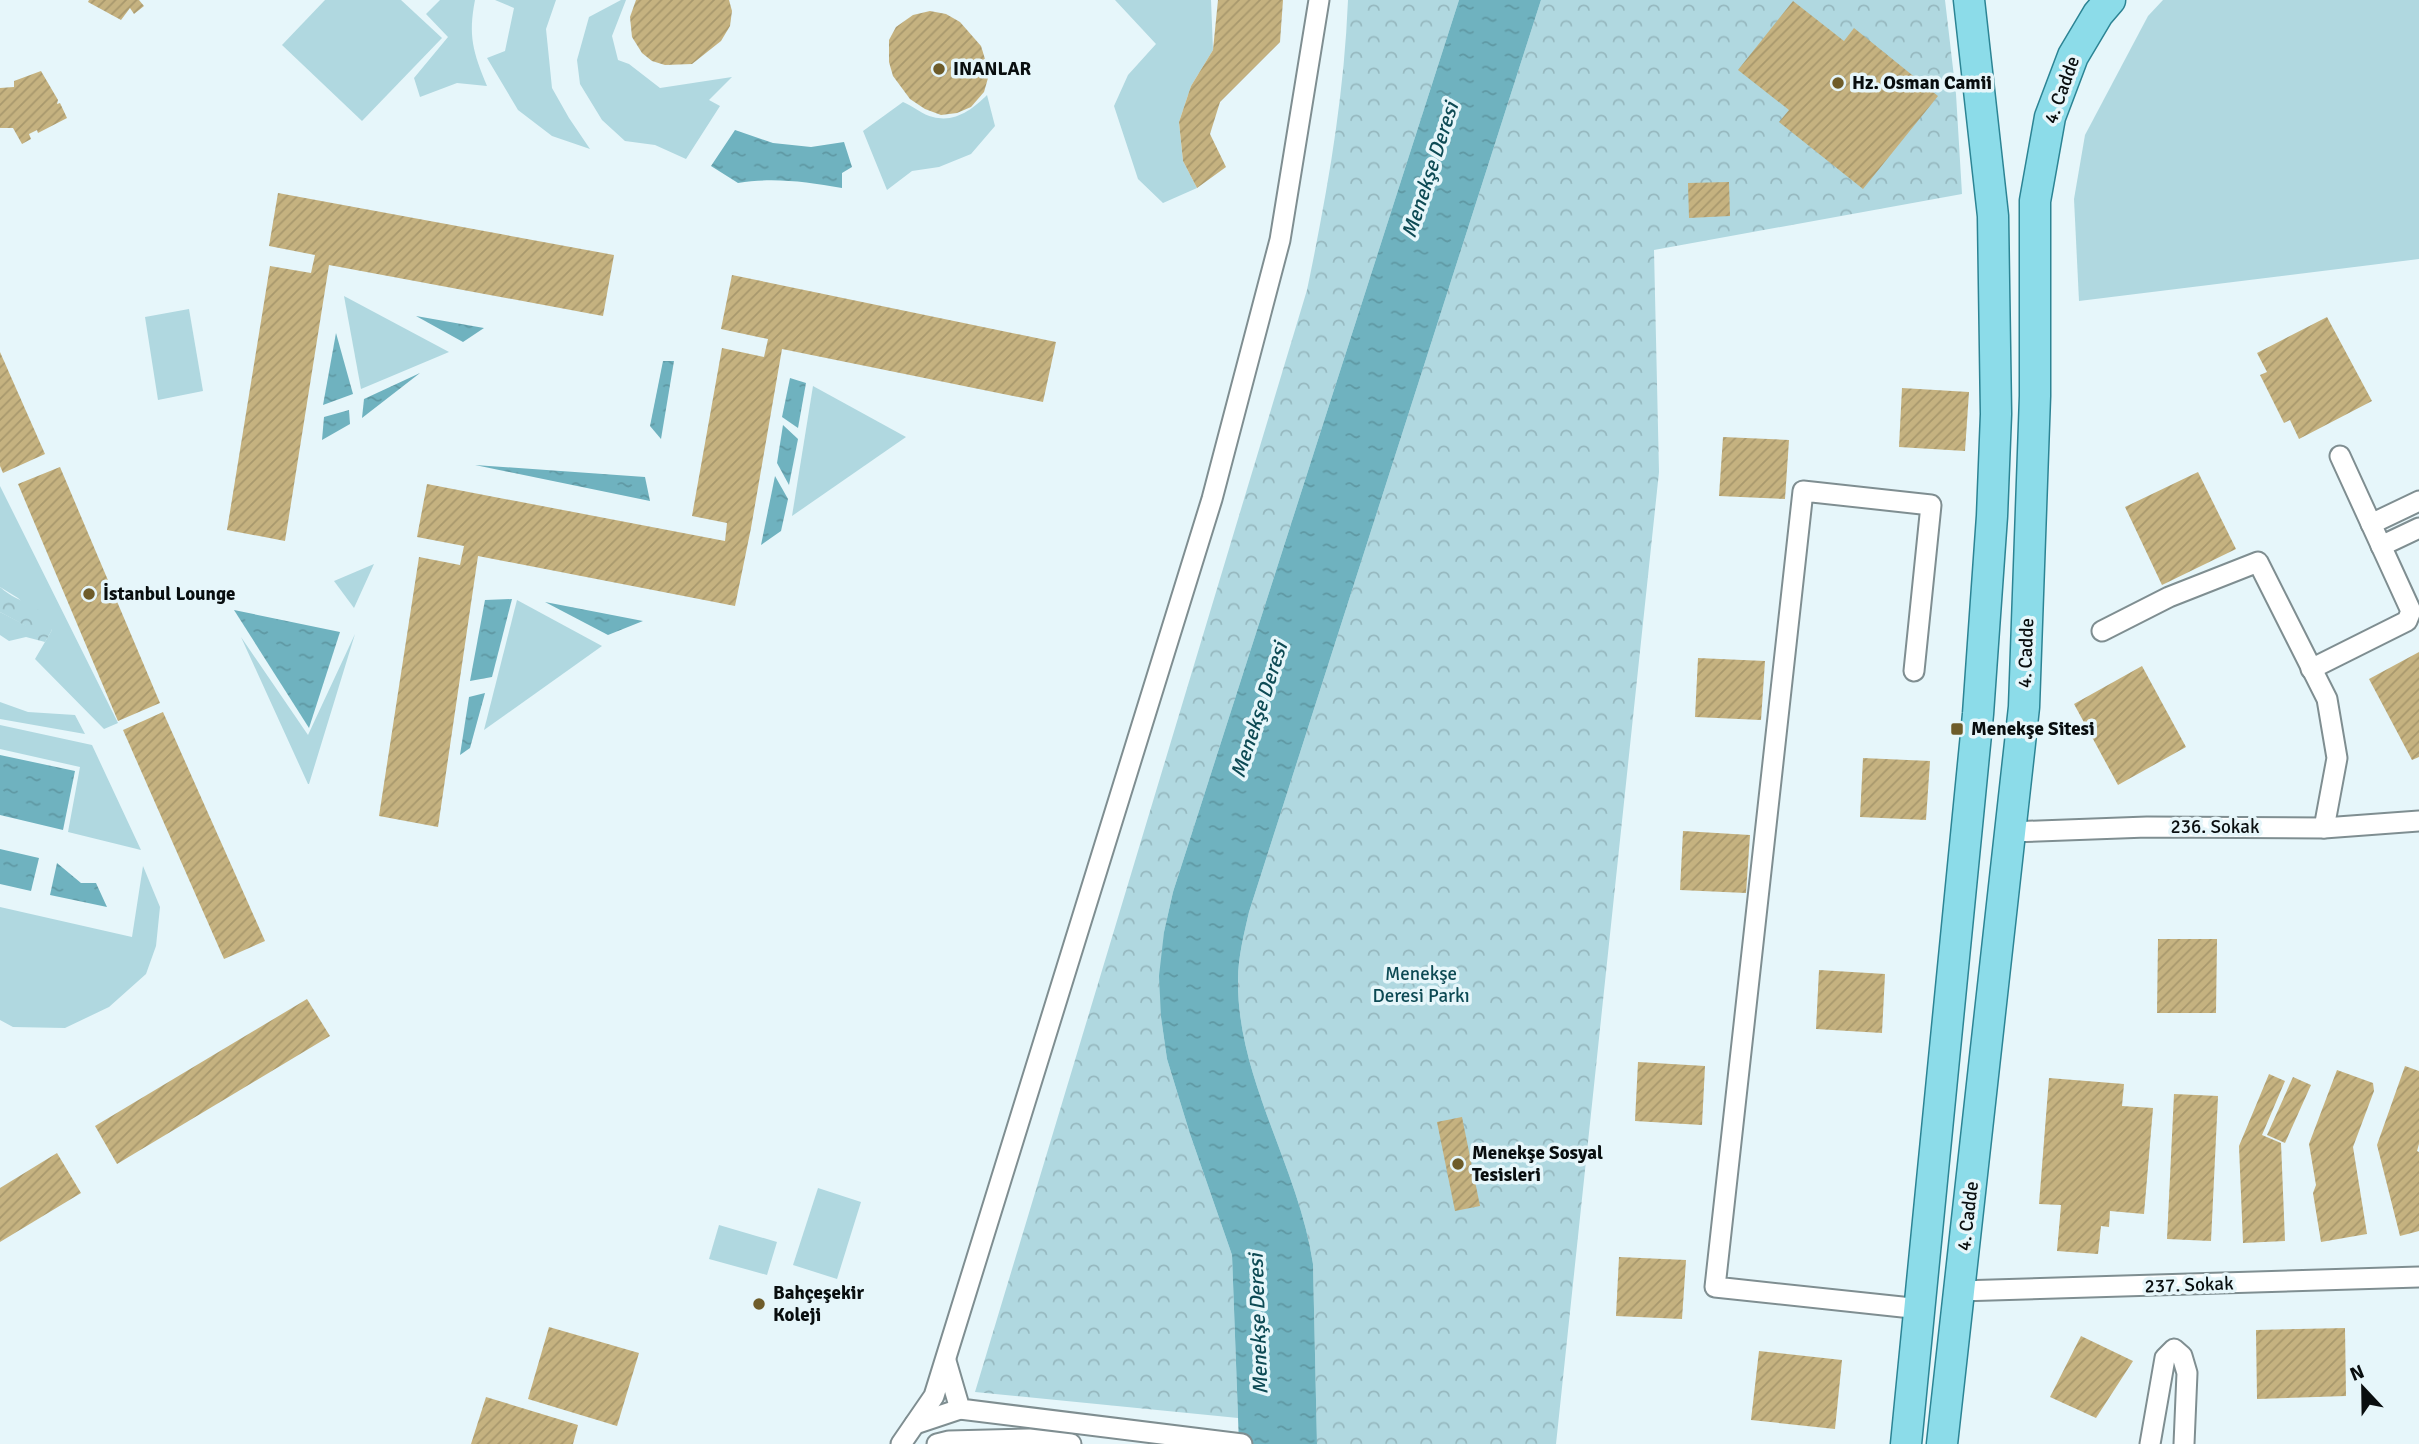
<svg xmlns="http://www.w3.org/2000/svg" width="2419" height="1444" font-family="Signika,sans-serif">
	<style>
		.grass { fill: #b0d8e0 }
		.park { fill: url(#park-crowns) }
		.water { fill: url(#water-ripples) }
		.building { fill: url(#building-hatch) }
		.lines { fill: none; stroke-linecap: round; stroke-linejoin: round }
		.street-casing { stroke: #7f8e91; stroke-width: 23 }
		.primary-casing { stroke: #2c8494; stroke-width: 33 }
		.street { stroke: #fff; stroke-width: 19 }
		.primary { stroke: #8cdce9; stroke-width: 30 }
		.poi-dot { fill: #6e5c2a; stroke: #e6f6fa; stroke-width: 2.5 }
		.labels { text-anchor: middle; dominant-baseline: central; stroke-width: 7; stroke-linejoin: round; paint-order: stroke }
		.poi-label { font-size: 19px; font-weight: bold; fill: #090e0f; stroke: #e6f6fa; text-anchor: start }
		.street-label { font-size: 19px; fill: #090e0f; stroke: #e6f6fa }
		.park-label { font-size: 19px; fill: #0c4953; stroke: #e6f6fa }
		.water-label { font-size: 21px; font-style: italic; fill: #0d4a54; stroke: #e6f6fa }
	</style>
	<defs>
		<pattern id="park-crowns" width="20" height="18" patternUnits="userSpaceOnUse" patternTransform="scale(1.75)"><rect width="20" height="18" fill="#b0d8e0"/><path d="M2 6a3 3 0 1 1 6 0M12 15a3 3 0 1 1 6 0" fill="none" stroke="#96b8bf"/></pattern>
		<pattern id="water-ripples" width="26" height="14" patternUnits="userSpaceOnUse" patternTransform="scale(1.75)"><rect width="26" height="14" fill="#6fb2bf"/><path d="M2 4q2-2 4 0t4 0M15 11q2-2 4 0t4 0" fill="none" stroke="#5f98a3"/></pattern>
		<pattern id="building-hatch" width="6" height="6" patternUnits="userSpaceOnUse" patternTransform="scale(1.75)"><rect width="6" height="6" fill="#c5b280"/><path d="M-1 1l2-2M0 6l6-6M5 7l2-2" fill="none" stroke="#a8986d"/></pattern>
	</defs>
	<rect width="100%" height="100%" fill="#e6f6fa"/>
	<g class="grass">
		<path d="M325 0H401L442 38 362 121 282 45Z"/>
		<path d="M440 0H475C468 36 473 52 487 86L457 83 420 97 414 78 448 37 426 14Z"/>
		<path d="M495 0H556L546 29 552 88 569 118 590 149 552 136 518 110 487 58 505 51 514 8Z"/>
		<path d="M621 0H626L612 36 618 60 629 64 660 88 732 77 709 100 720 106 686 159 655 145 625 141 602 120 580 84 577 60 589 17Z"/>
		<path d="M1115 0H1211L1213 50 1191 86 1179 122 1183 161 1197 188 1163 203 1138 179 1114 106 1128 75 1156 44Z"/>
		<path d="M2163 0H2419V259L2079 301 2074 199 2085 135 2148 16Z"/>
		<path d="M987 95 995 126 971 154 939 167 912 171 887 190 863 131 903 102C913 106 923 115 933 117 955 123 973 109 987 95Z"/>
		<path d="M344 296 449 352 361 389Z"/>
		<path d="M189 309 203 391 158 400 145 317Z"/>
		<path d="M813 386 906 437 792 516Z"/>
		<path d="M0 486 118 723 104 729 35 659 52 630 18 598 0 587Z"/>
		<path d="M374 564 354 608 334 581Z"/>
		<path d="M517 600 602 646 484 730Z"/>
		<path d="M0 612 27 626 26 637 9 641 0 635Z"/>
		<path d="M355 634 309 784H308L241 637 308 735Z"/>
		<path d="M0 702 28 712 75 715 85 734 0 719Z"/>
		<path d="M0 725 92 745 141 850 68 832 80 767 0 749Z"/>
		<path d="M143 866 160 907 156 946 146 974 109 1007 65 1028 13 1027 0 1020V907L132 937Z"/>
		<path d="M818 1188 861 1202 837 1279 793 1265Z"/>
		<path d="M719 1225 777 1242 767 1275 709 1259Z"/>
	</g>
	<g class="park">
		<path d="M1348 0H1459L1173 892 1164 932 1161 1017 1167 1059 1190 1134 1232 1255 1238 1418 975 1392 1307 290C1327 194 1344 99 1348 0Z"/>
		<path d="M1541 0H1945L1956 94 1962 194 1654 250 1659 472 1556 1444H1317L1313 1264C1299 1167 1237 1080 1238 980 1238 957 1244 934 1249 912Z"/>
		<path d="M0 587C22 607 39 598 52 630L45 642 26 637V626L0 612Z"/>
	</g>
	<g class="water">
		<path d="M1459 0H1541L1249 912C1244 934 1238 957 1238 980 1237 1080 1299 1167 1313 1264L1317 1444H1239L1232 1255 1190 1134 1167 1059 1161 1017 1159 976 1164 932 1173 892Z"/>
		<path d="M735 130 773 143 811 147 844 142 852 167 842 173V188C806 182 774 177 738 183L711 166Z"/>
		<path d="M416 316 484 328 463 342Z"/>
		<path d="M336 333 353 394 323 405Z"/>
		<path d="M663 361H674L661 439 650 426Z"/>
		<path d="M420 373 362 418 364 399Z"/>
		<path d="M790 378 806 383 798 428 782 417Z"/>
		<path d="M349 410 350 424 322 440 324 417Z"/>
		<path d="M783 425 798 439 789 485 777 463Z"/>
		<path d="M475 465 645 477 650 501Z"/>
		<path d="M775 476 788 499 781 531 761 545Z"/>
		<path d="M512 599 492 677 470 681 485 600Z"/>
		<path d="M545 602 643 621 608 635Z"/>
		<path d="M234 610 340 632 309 728Z"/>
		<path d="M485 693 470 748 460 755 469 697Z"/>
		<path d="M0 755 75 771 63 830 0 815Z"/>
		<path d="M0 849 39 858 31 891 0 884Z"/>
		<path d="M57 863 81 883H96L107 907 50 895Z"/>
	</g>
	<g class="building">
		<path d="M89 0H139L144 6 134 14 130 8 121 20 88 2Z"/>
		<path d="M636 0H729L732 11 730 26 721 41 692 64 665 65 652 61 642 53 632 37 630 17Z"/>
		<path d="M1218 0H1283L1280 42 1220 102 1210 134 1226 167 1197 188 1183 161 1179 122 1191 86 1213 50Z"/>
		<path d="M1793 1 1844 41 1854 28 1938 96 1863 189 1779 122 1789 110 1738 70Z"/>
		<path d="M930 11 946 14 960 22 981 46 985 59 988 78 984 92 971 107 957 113 941 115 925 109 910 99 893 76 889 62V40L896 27 913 15Z"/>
		<path d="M41 71 58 100 57 104 60 103 67 118 38 133 37 130 29 134 31 139 22 144 13 128H0V88L14 87V81Z"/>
		<path d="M1729 182 1730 216 1689 218 1688 183Z"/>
		<path d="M278 193 614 255 603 316 329 265 285 541 227 530 270 266 311 273 315 255 269 246Z"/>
		<path d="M732 275 1056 342 1043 402 782 349 751 528 735 606 478 556 438 827 379 816 419 557 460 565 464 546 417 537 427 484 725 541 727 523 692 516 722 348 764 357 768 339 721 329Z"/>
		<path d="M2327 317 2372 401 2299 439 2290 420 2284 423 2260 375 2267 372 2257 353Z"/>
		<path d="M0 352 45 454 3 473 0 466Z"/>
		<path d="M1902 388 1969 392 1965 451 1899 447Z"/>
		<path d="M1723 437 1789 440 1785 499 1719 496Z"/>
		<path d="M60 467 160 703 118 721 18 484Z"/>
		<path d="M2198 472 2236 549 2162 585 2125 507Z"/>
		<path d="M2419 652V757L2412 760 2369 679Z"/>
		<path d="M1698 658 1765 661 1761 720 1695 717Z"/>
		<path d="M2142 666 2186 747 2118 785 2074 704Z"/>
		<path d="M163 712 265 941 224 959 123 730Z"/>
		<path d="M1863 758 1930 761 1926 820 1860 817Z"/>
		<path d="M1683 831 1750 835 1746 893 1680 890Z"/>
		<path d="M2158 939H2217L2216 1013H2157Z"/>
		<path d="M1819 970 1885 974 1882 1033 1816 1029Z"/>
		<path d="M307 999 330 1036 117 1164 95 1126Z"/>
		<path d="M1638 1062 1705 1066 1702 1125 1635 1121Z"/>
		<path d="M2405 1066 2419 1071V1144L2417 1151 2419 1152V1231L2400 1236 2377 1145Z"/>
		<path d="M2337 1070 2373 1083 2374 1091 2353 1147 2367 1234 2321 1242 2313 1193 2316 1185 2309 1144Z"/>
		<path d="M2269 1074 2285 1081 2262 1135 2281 1143 2285 1241 2243 1243 2239 1146Z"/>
		<path d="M2293 1077 2311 1085 2285 1143 2267 1135Z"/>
		<path d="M2049 1078 2124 1084 2122 1106 2153 1108 2144 1214 2110 1211 2109 1227 2101 1226 2098 1254 2057 1251 2061 1205 2039 1204Z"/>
		<path d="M2174 1094 2218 1096 2211 1241 2167 1239Z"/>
		<path d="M1462 1117 1480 1206 1455 1211 1437 1122Z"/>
		<path d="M57 1153 81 1193 0 1242V1188Z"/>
		<path d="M1619 1257 1686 1260 1682 1319 1616 1316Z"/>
		<path d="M549 1327 639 1353 617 1426 528 1399Z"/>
		<path d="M2345 1328 2346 1396 2257 1399 2256 1330Z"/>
		<path d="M2081 1336 2133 1361 2096 1418 2050 1397Z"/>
		<path d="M1759 1351 1842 1360 1835 1429 1751 1420Z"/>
		<path d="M486 1397 578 1425 573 1444H471Z"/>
	</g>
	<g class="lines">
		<g class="street-casing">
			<g id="street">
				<path d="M2371 524 2419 501"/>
				<path d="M2381 546 2419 528"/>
				<path d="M2102 631 2169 597 2258 562 2327 699 2337 758 2324 828"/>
				<path d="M2311 669 2407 621 2411 611 2340 456"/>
				<path d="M1914 671 1931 505 1803 491 1715 1287 1921 1309"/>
				<path d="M2010 832 2147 827 2324 828 2419 821"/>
				<path d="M1959 1291 2419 1277"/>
				<path d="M946 1361 960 1409 1242 1444"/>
				<path d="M915 1424 960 1409"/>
				<path d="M901 1444 934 1396 1212 499 1280 240 1319 0"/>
				<path d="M937 1444 949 1441 1029 1439 1071 1444"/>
				<path d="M2150 1444 2165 1358 2174 1349 2182 1356 2187 1373 2184 1444"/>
			</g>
		</g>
		<g class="primary-casing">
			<g id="primary">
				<path d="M1906 1444 1978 714 1992 516 1996 414 1993 216 1969 0"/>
				<path d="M1942 1444 2024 707 2035 396V201L2050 117 2073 56 2098 14 2110 0"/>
			</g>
		</g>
		<use href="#street" class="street"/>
		<use href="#primary" class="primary"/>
	</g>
	<g class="poi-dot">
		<circle cx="939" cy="69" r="7"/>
		<circle cx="1838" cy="83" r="7"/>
		<circle cx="89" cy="594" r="7"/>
		<rect x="1950" y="722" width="14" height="14" rx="3.5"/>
		<circle cx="1458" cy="1164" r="7"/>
		<circle cx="759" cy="1304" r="7"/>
	</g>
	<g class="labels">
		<g class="poi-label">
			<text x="953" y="69">INANLAR</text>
			<text x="1852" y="83">Hz. Osman Camii</text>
			<text x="103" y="594">İstanbul Lounge</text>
			<text x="1971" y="729">Menekşe Sitesi</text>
			<text x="1472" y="1153">Menekşe Sosyal<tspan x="1472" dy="22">Tesisleri</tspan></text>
			<text x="773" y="1293">Bahçeşekir<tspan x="773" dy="22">Koleji</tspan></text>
		</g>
		<g class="street-label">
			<text transform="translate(2062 90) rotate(-70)">4. Cadde</text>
			<text transform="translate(2026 653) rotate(-88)">4. Cadde</text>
			<text x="2215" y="827">236. Sokak</text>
			<text transform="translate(1968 1216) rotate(-83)">4. Cadde</text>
			<text transform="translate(2189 1285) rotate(-2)">237. Sokak</text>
		</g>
		<g class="park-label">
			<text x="1421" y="974">Menekşe<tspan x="1421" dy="22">Deresi Parkı</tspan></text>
		</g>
		<g class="water-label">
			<text transform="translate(1430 170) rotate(-72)">Menekşe Deresi</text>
			<text transform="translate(1259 710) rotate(-72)">Menekşe Deresi</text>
			<text transform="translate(1258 1324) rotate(-92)">Menekşe Deresi</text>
		</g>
	</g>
	<g transform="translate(2363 1388) rotate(338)" stroke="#e6f6fa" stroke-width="5" paint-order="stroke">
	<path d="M0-5L12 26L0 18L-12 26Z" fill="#090e0f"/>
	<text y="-10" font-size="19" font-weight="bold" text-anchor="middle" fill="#090e0f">N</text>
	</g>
</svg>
